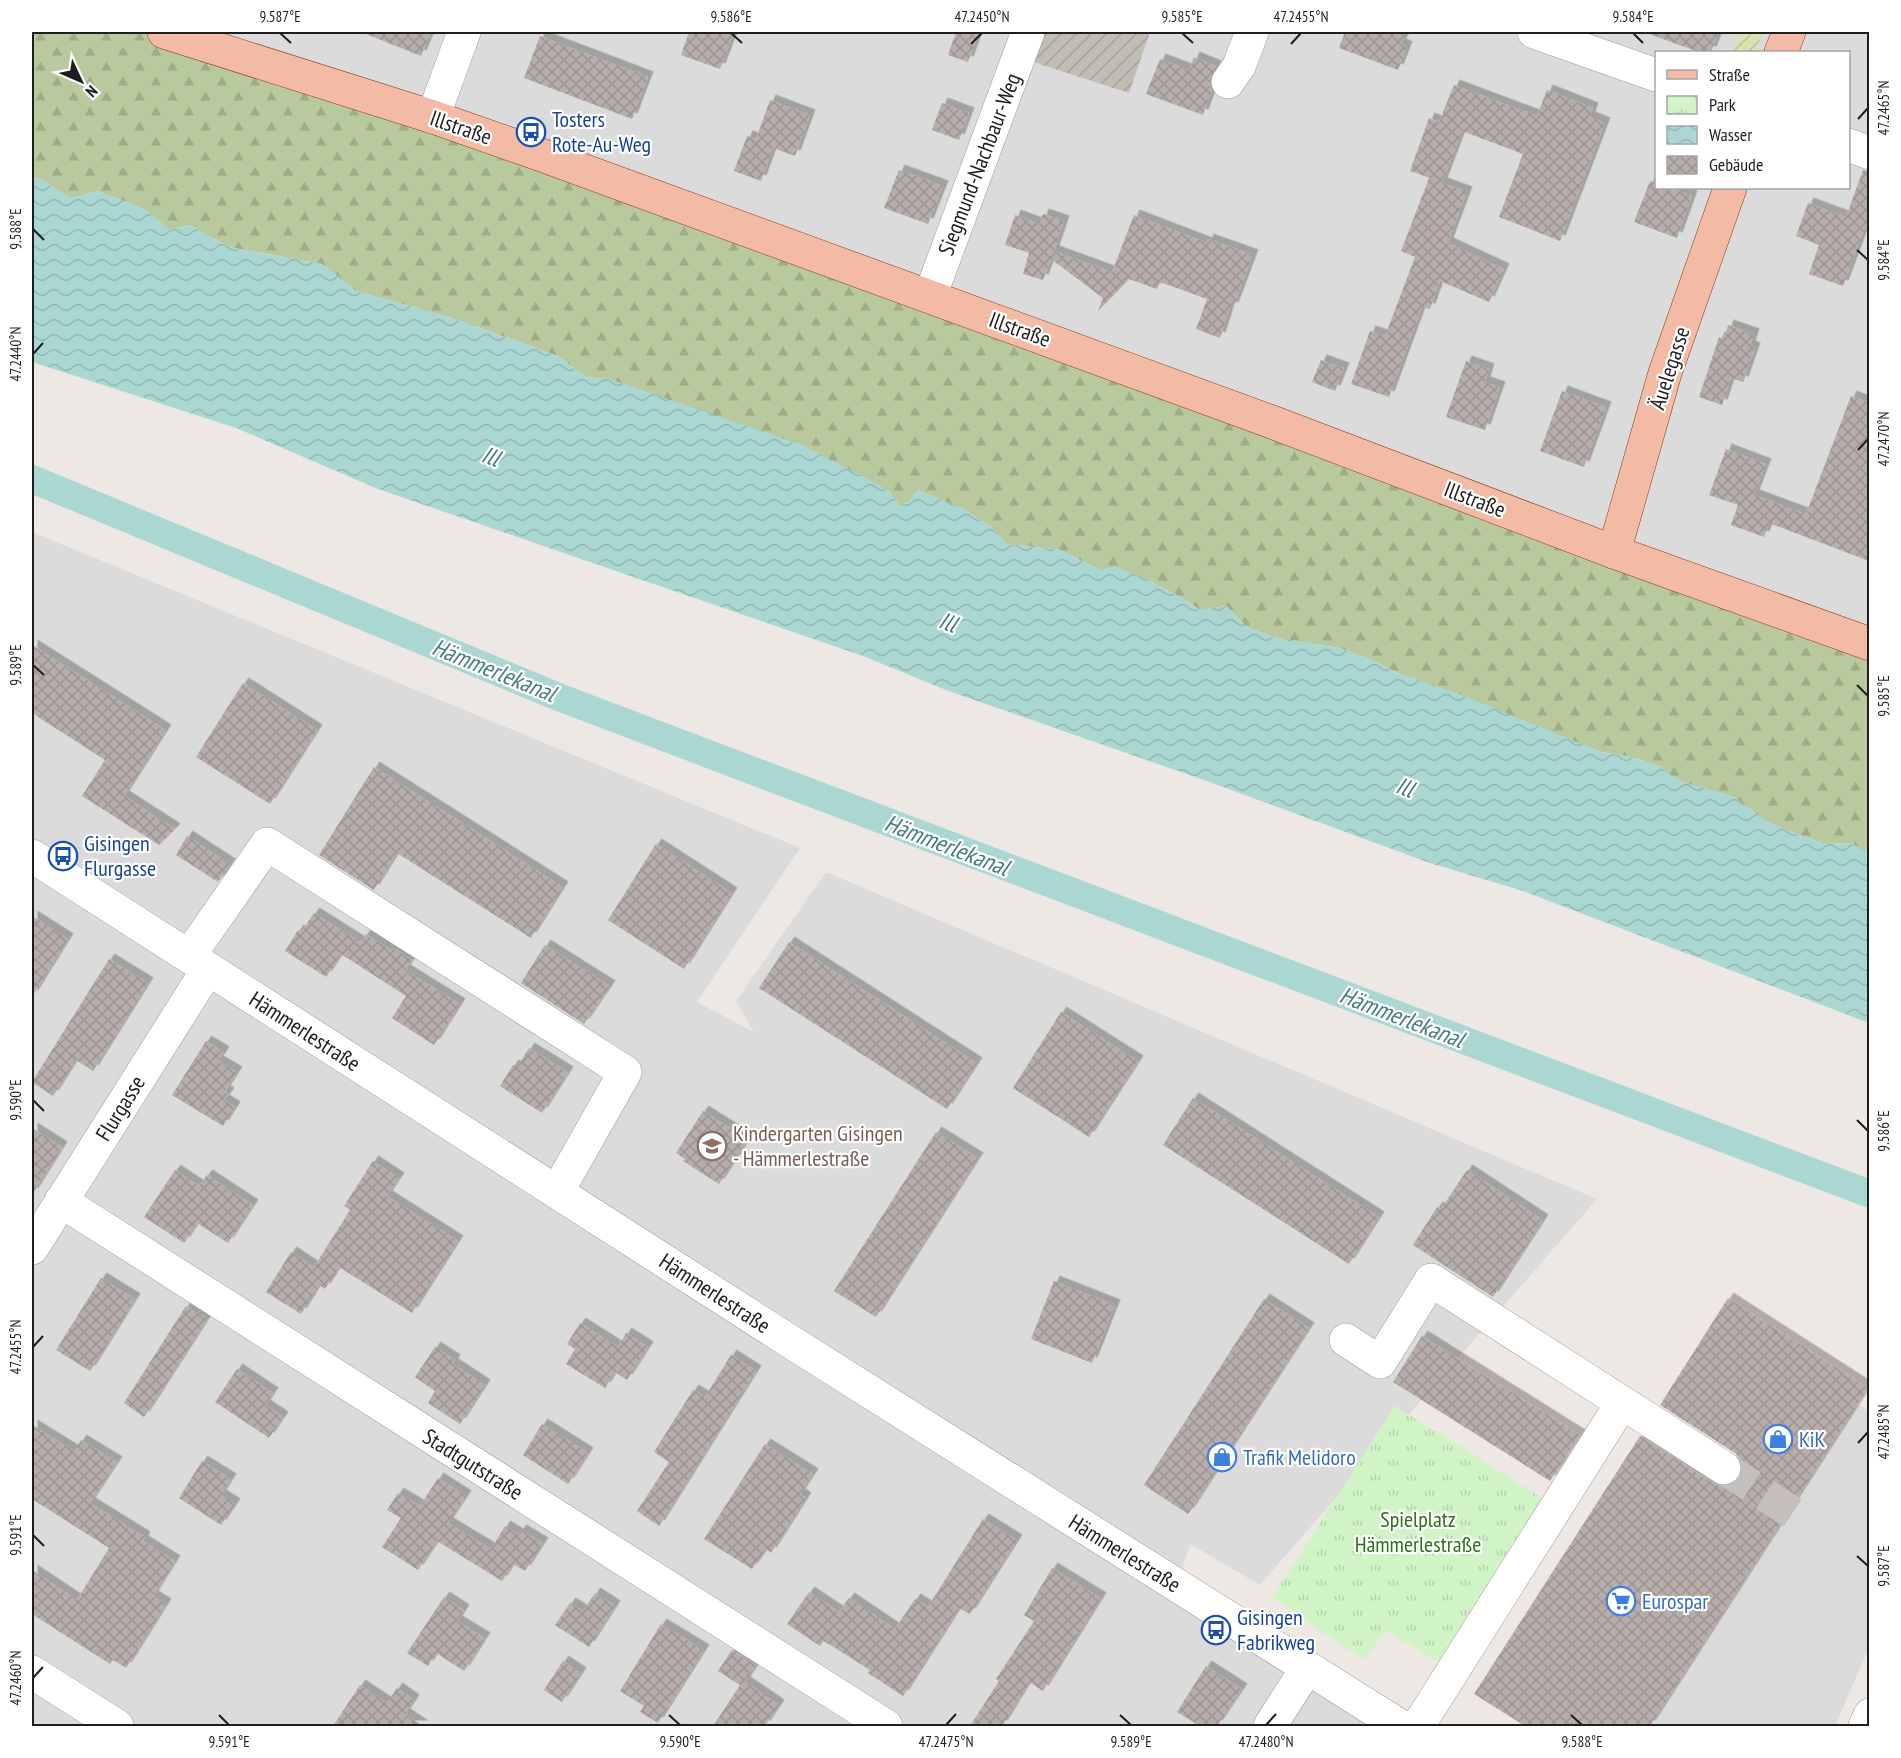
<svg xmlns="http://www.w3.org/2000/svg" width="1901" height="1758" font-family="'PT Sans Narrow',sans-serif">
	<style>
		.residential { fill: #dcdbdb; fill-rule: evenodd }
		.construction { fill: url(#construction-furrows) }
		.forest { fill: url(#forest-firs) }
		.park { fill: url(#park-tufts) }
		.garden { fill: url(#garden-furrows) }
		.parking { fill: #dadada }
		.water { fill: url(#water-waves) }
		.lines { fill: none; stroke-linecap: round; stroke-linejoin: round }
		.canal { stroke: #aad7d4; stroke-width: 28 }
		.building { fill: url(#building-cross-hatch); filter: url(#shadow) }
		.minor-tunnel { stroke: #c4c0bd; stroke-width: 33; stroke-dasharray: 33 16; stroke-linecap: butt }
		.minor-casing { stroke: #9b9b9b; stroke-width: 34 }
		.major-casing { stroke: #8a3b0f; stroke-width: 34 }
		.minor { stroke: #fff; stroke-width: 33 }
		.major { stroke: #f3baa6; stroke-width: 33 }
		.ticks { fill: none; stroke: #1e1e1e; stroke-width: 2 }
		.labels { text-anchor: middle; dominant-baseline: central; stroke-width: 4.5; stroke-linejoin: round; paint-order: stroke }
		.transit-label { font-size: 22px; fill: #164399; stroke: #fff; text-anchor: start }
		.street-label { font-size: 22px; fill: #1e1e1e; stroke: #fff }
		.education-label { font-size: 22px; fill: #785e54; stroke: #fff; text-anchor: start }
		.shop-label { font-size: 22px; fill: #366cbe; stroke: #fff; text-anchor: start }
		.park-label { font-size: 22px; fill: #2b7216; stroke: #fff }
		.water-label { font-size: 24px; font-style: italic; fill: #477b87; stroke: #fff }
		.neatline { fill: none; stroke: #1e1e1e; stroke-width: 2 }
		.ticks-label { font-size: 15px; text-anchor: middle; fill: #1e1e1e }
	</style>
	<defs>
		<pattern id="construction-furrows" width="10" height="10" patternUnits="userSpaceOnUse" patternTransform="scale(1.5)"><rect width="10" height="10" fill="#c2bdb2"/><path d="M-1 1l2-2M0 10L10 0M9 11l2-2" fill="none" stroke="#a6a299"/></pattern>
		<pattern id="forest-firs" width="22" height="20" patternUnits="userSpaceOnUse" patternTransform="scale(1.5)"><rect width="22" height="20" fill="#b8c99e"/><path d="M5 1l3.5 6h-7zM16 11l3.5 6h-7z" fill="#9eac88"/></pattern>
		<pattern id="park-tufts" width="24" height="20" patternUnits="userSpaceOnUse" patternTransform="scale(1.5)"><rect width="24" height="20" fill="#d1f4c6"/><path d="M3 7l-1-3M5 7V3M7 7l1-3M15 17l-1-3M17 17v-4M19 17l1-3" fill="none" stroke="#b3d1aa"/></pattern>
		<pattern id="garden-furrows" width="10" height="10" patternUnits="userSpaceOnUse" patternTransform="scale(1.5)"><rect width="10" height="10" fill="#d9e3b0"/><path d="M-1 1l2-2M0 10L10 0M9 11l2-2" fill="none" stroke="#bac297"/></pattern>
		<pattern id="water-waves" width="16" height="10" patternUnits="userSpaceOnUse" patternTransform="scale(1.5)"><rect width="16" height="10" fill="#aad7d4"/><path d="M0 5q4-4 8 0t8 0" fill="none" stroke="#92b8b6"/></pattern>
		<pattern id="building-cross-hatch" width="8" height="8" patternUnits="userSpaceOnUse" patternTransform="scale(1.5)"><rect width="8" height="8" fill="#b7adab"/><path d="M0 0l8 8M0 8l8-8" fill="none" stroke="#9d9493"/></pattern>
		<filter id="shadow"><feDropShadow dx="5.5" dy="-5.5" stdDeviation="0" flood-color="#0004"/></filter>
	</defs>
	<rect width="100%" height="100%" fill="#eee8e5"/>
	<g class="residential">
		<path d="M164 32H1869V644ZM1656 52H1848V188H1656Z"/>
		<path d="M32 532 800 848 697 1002 754 1032 736 1001 826 872 1597 1199 1260 1585 1190 1544 1177 1586 1401 1726H32Z"/>
	</g>
	<path class="construction" d="M1041 32H1150L1129 93 1030 61Z"/>
	<path class="forest" d="M32 32H164L1869 644V852L1849 843 1825 844 1791 832 1766 821 1734 797 1682 782 1657 765 1626 756 1601 752 1400 674 1372 660 1339 648 1273 637 1247 627 1226 606 1200 610 1182 598 1148 580 1100 570 1060 550 1006 544 992 527 961 508 918 490 910 501 899 506 890 492 609 379 585 377 558 356 452 318 356 291 322 264 229 247 190 225 170 230 144 209 98 191 71 198 40 179 32 177Z"/>
	<path class="park" d="M1395 1406 1542 1498 1438 1662 1386 1630 1364 1660 1272 1598Z"/>
	<path class="garden" d="M1740 32H1763L1755 52H1733Z"/>
	<g class="parking">
		<path d="M1588 32H1643L1699 52H1656V60L1588 34Z"/>
		<path d="M678 62 745 86 717 164 651 139Z"/>
		<path d="M41 745 86 774 76 788 32 762Z"/>
		<path d="M32 798 180 891 168 909 32 823Z"/>
		<path d="M292 820 327 843 316 860 282 838Z"/>
		<path d="M266 864 284 877 248 930 229 917Z"/>
		<path d="M390 882 464 928 452 947 379 901Z"/>
		<path d="M35 893 79 921 68 939 32 916V899Z"/>
		<path d="M473 935 529 971 518 988 462 952Z"/>
		<path d="M672 1025 690 1037 615 1155 598 1144Z"/>
		<path d="M787 1369 857 1413 845 1429 776 1386Z"/>
		<path d="M1858 1404 1870 1412 1869 1647 1835 1726H1650Z"/>
		<path d="M38 1628 98 1666 86 1684 32 1649V1639Z"/>
	</g>
	<path class="water" d="M32 177 40 179 71 198 98 191 144 209 170 230 190 225 229 247 322 264 356 291 452 318 558 356 585 377 609 379 802 445 874 482 890 492 899 506 910 501 918 490 961 508 992 527 1006 544 1060 550 1100 570 1114 566 1148 580 1182 598 1199 610 1226 606 1247 627 1273 637 1339 648 1372 660 1400 674 1459 694 1601 752 1626 756 1657 765 1682 782 1734 797 1766 821 1791 832 1825 844 1849 843 1869 852V1023L1520 890 1430 863 1215 784 946 690 863 656 378 489 236 428 32 362Z"/>
	<g class="lines">
		<path class="canal" d="M32 479 561 698 1870 1194"/>
	</g>
	<g class="building">
		<path d="M361 32H431L421 56Z"/>
		<path d="M689 32H734L720 69 681 55Z"/>
		<path d="M956 32H979L968 62 948 55Z"/>
		<path d="M1345 32H1406L1401 44 1407 47 1398 70 1339 48Z"/>
		<path d="M1650 32H1719L1711 52H1699L1649 34Z"/>
		<path d="M540 36 648 77 632 119 524 78Z"/>
		<path d="M1194 57 1216 66 1209 80 1212 91 1203 115 1146 94 1160 59 1189 70Z"/>
		<path d="M1454 85 1537 116 1547 90 1593 108 1590 117 1605 123 1560 241 1499 217 1523 154 1462 131 1442 183 1467 192 1448 243 1504 269 1489 302 1440 281 1430 309 1422 307 1389 397 1351 384 1370 331 1385 336 1415 257 1401 251 1429 178 1433 179 1410 171 1429 118 1439 122Z"/>
		<path d="M770 100 810 115 795 156 773 148 761 181 734 171 747 136 756 139Z"/>
		<path d="M942 103 969 113 959 140 932 130Z"/>
		<path d="M899 170 943 186 928 224 884 208Z"/>
		<path d="M1863 170 1869 171V229L1865 227 1843 286 1809 274 1819 245 1796 236 1808 203 1846 217Z"/>
		<path d="M1650 181 1656 183V188H1668L1692 196 1677 238 1634 222Z"/>
		<path d="M1043 214 1064 221 1054 251 1112 272 1134 215 1207 243 1208 239 1253 255 1233 308 1230 307 1220 338 1196 329 1207 299 1160 282 1157 289 1129 279 1098 311 1103 298 1051 259 1043 280 1023 274 1029 253 1005 245 1015 215 1040 224Z"/>
		<path d="M1728 325 1754 334 1750 346 1755 348 1743 382 1731 378 1722 405 1699 397 1719 337 1724 339Z"/>
		<path d="M1321 360 1344 368 1335 391 1312 382Z"/>
		<path d="M1466 361 1489 369 1485 382 1500 387 1485 430 1446 417Z"/>
		<path d="M1562 391 1606 407 1584 467 1540 451Z"/>
		<path d="M1851 396 1869 403V561L1769 523 1764 537 1731 525 1738 505 1709 495 1726 449 1766 464 1754 495 1806 514Z"/>
		<path d="M32 645 166 730 124 796 175 829 159 845 82 796 105 760 32 713Z"/>
		<path d="M243 683 317 730 270 804 196 757Z"/>
		<path d="M374 767 563 887 531 938 397 853 374 890 319 855Z"/>
		<path d="M187 836 230 864 218 882 176 855Z"/>
		<path d="M656 844 732 893 684 969 608 920Z"/>
		<path d="M314 913 360 942 366 934 391 950 393 948 412 960 405 970 460 1004 434 1045 392 1018 406 996 341 954 326 977 285 951 298 930 301 932Z"/>
		<path d="M32 916 68 939 32 997Z"/>
		<path d="M789 942 977 1063 947 1109 759 988Z"/>
		<path d="M545 945 610 986 584 1024 521 983Z"/>
		<path d="M109 959 148 983 93 1071 76 1060 53 1096 32 1082Z"/>
		<path d="M1061 1012 1138 1061 1089 1137 1013 1088Z"/>
		<path d="M206 1041 224 1052 218 1061 237 1072 225 1091 229 1093 224 1100 235 1107 223 1126 172 1095Z"/>
		<path d="M529 1048 568 1072 542 1113 500 1086 513 1065 517 1067Z"/>
		<path d="M1193 1098 1379 1217 1349 1264 1163 1145Z"/>
		<path d="M703 1111 748 1139 719 1184 683 1161 685 1159 676 1153Z"/>
		<path d="M32 1128 62 1147 32 1195Z"/>
		<path d="M936 1132 978 1158 876 1317 834 1291Z"/>
		<path d="M373 1161 399 1178 387 1196 458 1241 412 1313 339 1267 325 1289 319 1285 301 1314 266 1292 291 1252 314 1267 350 1210 344 1206Z"/>
		<path d="M175 1170 199 1186 207 1175 253 1205 228 1243 197 1223 184 1243 144 1217Z"/>
		<path d="M1467 1170 1543 1220 1493 1297 1413 1245 1437 1207 1441 1209Z"/>
		<path d="M101 1278 135 1299 90 1371 56 1350Z"/>
		<path d="M1054 1281 1115 1305 1092 1363 1031 1339Z"/>
		<path d="M1728 1298 1868 1388 1650 1726H1525L1474 1694 1640 1436 1714 1484 1724 1487 1732 1485 1740 1478 1743 1468 1740 1459 1735 1453 1660 1405Z"/>
		<path d="M1264 1299 1309 1328 1188 1514 1144 1485Z"/>
		<path d="M186 1306 207 1319 144 1417 124 1403Z"/>
		<path d="M580 1323 618 1347 626 1333 648 1347 627 1380 615 1372 605 1388 566 1364 575 1349 567 1344Z"/>
		<path d="M1422 1336 1580 1435 1550 1481 1393 1382Z"/>
		<path d="M435 1347 455 1360 453 1364 485 1385 460 1424 428 1403 435 1391 415 1377Z"/>
		<path d="M731 1355 756 1371 659 1526 637 1511 669 1462 654 1452 693 1390 705 1397Z"/>
		<path d="M237 1369 273 1393 265 1405 283 1417 269 1438 215 1402Z"/>
		<path d="M542 1424 588 1453 568 1484 523 1455Z"/>
		<path d="M32 1425 74 1451 81 1440 117 1462 90 1503 145 1537 143 1541 175 1561 153 1596 166 1604 126 1668 113 1660 110 1664 32 1614V1570L77 1600 109 1548 32 1499Z"/>
		<path d="M765 1444 813 1474 800 1494 806 1498 771 1553 766 1549 752 1569 704 1539Z"/>
		<path d="M202 1461 231 1479 221 1495 235 1504 221 1525 179 1498Z"/>
		<path d="M438 1478 466 1496 448 1523 491 1549 505 1526 518 1534 521 1530 543 1543 525 1571 513 1564 502 1581 437 1541 418 1570 382 1547 401 1518 387 1510 398 1493 420 1506Z"/>
		<path d="M983 1519 1017 1540 970 1614 959 1608 903 1696 868 1673 870 1670 824 1641 820 1646 787 1624 809 1592 839 1612 849 1598 895 1629 915 1599 928 1607Z"/>
		<path d="M1052 1568 1101 1598 1043 1691 1029 1682 1002 1726H970L999 1681 996 1679 1034 1621 1024 1615Z"/>
		<path d="M595 1593 615 1606 589 1647 555 1625 570 1603 583 1611Z"/>
		<path d="M444 1597 464 1610 457 1621 485 1638 464 1671 436 1653 428 1666 407 1653Z"/>
		<path d="M661 1624 704 1650 658 1723 640 1712 644 1706 620 1691Z"/>
		<path d="M732 1650 756 1665 745 1682 779 1705 765 1726H713L740 1685 718 1671Z"/>
		<path d="M563 1661 581 1673 562 1702 544 1690Z"/>
		<path d="M1206 1666 1242 1689 1217 1726H1200L1177 1712Z"/>
		<path d="M360 1685 387 1703 397 1688 414 1700 405 1714 423 1726H333Z"/>
	</g>
	<g class="lines">
		<path class="minor-tunnel" d="M1724 1468 1799 1517"/>
		<g class="minor-casing">
			<g id="minor">
				<path d="M1534 32 1656 75"/>
				<path d="M1228 82 1239 66 1252 32"/>
				<path d="M433 117 464 32"/>
				<path d="M1848 145 1870 153"/>
				<path d="M930 296 1028 32"/>
				<path d="M32 856 791 1342 1400 1726"/>
				<path d="M189 956 267 844 625 1072 557 1192"/>
				<path d="M61 1201 886 1726"/>
				<path d="M32 1248 208 969"/>
				<path d="M1346 1340 1380 1362 1431 1280 1724 1468"/>
				<path d="M32 1672 117 1726"/>
				<path d="M1270 1726 1307 1668"/>
				<path d="M1418 1726 1622 1403"/>
				<path d="M1865 1726 1870 1715"/>
			</g>
		</g>
		<g class="major-casing">
			<g id="major">
				<path d="M164 32 433 117 536 153 1272 422 1614 552 1870 644"/>
				<path d="M1781 52 1789 32"/>
				<path d="M1614 552 1665 373 1730 188"/>
			</g>
		</g>
		<use href="#minor" class="minor"/>
		<use href="#major" class="major"/>
	</g>
	<path class="ticks" d="M280 33 291 43M731 33 742 43M1182 33 1193 43M1633 33 1643 43M971 44 982 33M1291 44 1301 33M1858 119 1868 108M33 229 44 240M1857 250 1868 260M33 354 43 343M1858 450 1868 439M33 665 44 675M1857 685 1868 696M33 1100 44 1111M1857 1120 1868 1131M33 1347 43 1336M1858 1443 1868 1432M33 1535 44 1546M1857 1556 1868 1566M33 1678 43 1667M219 1715 229 1725M669 1715 680 1725M1120 1715 1131 1725M1571 1715 1582 1725M946 1725 956 1714M1266 1725 1276 1714"/>
	<defs>
		<g id="bus-ring" transform="scale(1.5)"><circle r="9.5" fill="#fff" stroke="#1a4fb4" stroke-width="1.5"/><path d="M-5-6H5V4H4V6H2V4H-2V6H-4V4H-5ZM-3.5-4V0h7V-4ZM-3.5 1.2v1.5H-2V1.2ZM2 1.2v1.5H3.5V1.2Z" fill="#1a4fb4"/></g>
		<g id="school-ring" transform="scale(1.5)"><circle r="9.5" fill="#fff" stroke="#8d6e63" stroke-width="1.5"/><path d="M0-5L7-2L0 1L-7-2ZM-4 1L0 2.5L4 1V4Q0 6-4 4Z" fill="#8d6e63"/></g>
		<g id="shop-ring" transform="scale(1.5)"><circle r="9.5" fill="#fff" stroke="#3f7fe0" stroke-width="1.5"/><path d="M-5-2.5h2.3a2.7 3.5 0 0 1 5.4 0H5L5.5 6h-11ZM-1.5-2.5h3a1.5 2.3 0 0 0-3 0Z" fill="#3f7fe0"/></g>
		<g id="supermarket-ring" transform="scale(1.5)"><circle r="9.5" fill="#fff" stroke="#3f7fe0" stroke-width="1.5"/><path d="M-6-5.5h2.5l.6 2H6L4.5 2H-2.5L-4.4-4H-6ZM-1.5 3.2a1.3 1.3 0 1 0 .1 0ZM3 3.2a1.3 1.3 0 1 0 .1 0Z" fill="#3f7fe0"/></g>
	</defs>
	<g fill-rule="evenodd">
		<use href="#bus-ring" x="531" y="132"/>
		<use href="#bus-ring" x="63" y="856"/>
		<use href="#school-ring" x="712" y="1146"/>
		<use href="#shop-ring" x="1778" y="1439"/>
		<use href="#shop-ring" x="1222" y="1457"/>
		<use href="#supermarket-ring" x="1621" y="1601"/>
		<use href="#bus-ring" x="1216" y="1630"/>
	</g>
	<g class="labels">
		<g class="transit-label">
			<text x="552" y="119">Tosters<tspan x="552" dy="25">Rote-Au-Weg</tspan></text>
			<text x="84" y="843">Gisingen<tspan x="84" dy="25">Flurgasse</tspan></text>
			<text x="1237" y="1617">Gisingen<tspan x="1237" dy="25">Fabrikweg</tspan></text>
		</g>
		<g class="street-label">
			<text transform="translate(461 127) rotate(19)">Illstraße</text>
			<text transform="translate(979 164) rotate(-69)">Siegmund-Nachbaur-Weg</text>
			<text transform="translate(1020 329) rotate(20)">Illstraße</text>
			<text transform="translate(1669 368) rotate(-72)">Äuelegasse</text>
			<text transform="translate(1475 499) rotate(21)">Illstraße</text>
			<text transform="translate(305 1031) rotate(33)">Hämmerlestraße</text>
			<text transform="translate(120 1108) rotate(-58)">Flurgasse</text>
			<text transform="translate(715 1293) rotate(33)">Hämmerlestraße</text>
			<text transform="translate(473 1464) rotate(32)">Stadtgutstraße</text>
			<text transform="translate(1125 1553) rotate(32)">Hämmerlestraße</text>
		</g>
		<g class="education-label">
			<text x="733" y="1133">Kindergarten Gisingen<tspan x="733" dy="25">- Hämmerlestraße</tspan></text>
		</g>
		<g class="shop-label">
			<text x="1799" y="1439">KiK</text>
			<text x="1243" y="1457">Trafik Melidoro</text>
			<text x="1642" y="1601">Eurospar</text>
		</g>
		<g class="park-label">
			<text x="1418" y="1519">Spielplatz<tspan x="1418" dy="25">Hämmerlestraße</tspan></text>
		</g>
		<g class="water-label">
			<text transform="translate(491 456) rotate(21)">Ill</text>
			<text transform="translate(948 622) rotate(20)">Ill</text>
			<text transform="translate(494 670) rotate(22)">Hämmerlekanal</text>
			<text transform="translate(1405 787) rotate(20)">Ill</text>
			<text transform="translate(947 845) rotate(21)">Hämmerlekanal</text>
			<text transform="translate(1402 1017) rotate(21)">Hämmerlekanal</text>
		</g>
	</g>
	<rect width="1901" height="1758" fill="none" stroke="#ffffff" stroke-width="66"/>
	<rect x="1655" y="51" width="195" height="138" fill="#ffffff" stroke="#a5a5a5" stroke-width="1.5"/>
	<rect x="1667" y="70" width="30" height="9" fill="#f3baa6" stroke="#a5a5a5" stroke-width="1.5"/>
	<text x="1709" y="81" font-size="18" fill="#1e1e1e">Straße</text>
	<rect x="1667" y="96" width="30" height="18" fill="url(#park-tufts)" stroke="#a5a5a5" stroke-width="1.5"/>
	<text x="1709" y="111" font-size="18" fill="#1e1e1e">Park</text>
	<rect x="1667" y="126" width="30" height="18" fill="url(#water-waves)" stroke="#a5a5a5" stroke-width="1.5"/>
	<text x="1709" y="141" font-size="18" fill="#1e1e1e">Wasser</text>
	<rect x="1667" y="156" width="30" height="18" fill="url(#building-cross-hatch)" stroke="#a5a5a5" stroke-width="1.5"/>
	<text x="1709" y="171" font-size="18" fill="#1e1e1e">Gebäude</text>
	<g transform="translate(81 81) rotate(134)" stroke="#ffffff" stroke-width="4.5" paint-order="stroke">
	<path d="M0-4.5L10 22L0 15L-10 22Z" fill="#1e1e1e"/>
	<text y="-9" font-size="16" font-weight="bold" text-anchor="middle" fill="#1e1e1e">N</text>
	</g>
	<rect x="33" y="33" width="1835" height="1692" class="neatline"/>
	<g class="ticks-label">
		<text x="280" y="22">9.587°E</text>
		<text x="731" y="22">9.586°E</text>
		<text x="982" y="22">47.2450°N</text>
		<text x="1182" y="22">9.585°E</text>
		<text x="1301" y="22">47.2455°N</text>
		<text x="1633" y="22">9.584°E</text>
		<text transform="translate(1884 108) rotate(-90)" y="5">47.2465°N</text>
		<text transform="translate(16 229) rotate(-90)" y="5">9.588°E</text>
		<text transform="translate(1884 260) rotate(-90)" y="5">9.584°E</text>
		<text transform="translate(16 354) rotate(-90)" y="5">47.2440°N</text>
		<text transform="translate(1884 439) rotate(-90)" y="5">47.2470°N</text>
		<text transform="translate(16 665) rotate(-90)" y="5">9.589°E</text>
		<text transform="translate(1884 696) rotate(-90)" y="5">9.585°E</text>
		<text transform="translate(16 1100) rotate(-90)" y="5">9.590°E</text>
		<text transform="translate(1884 1131) rotate(-90)" y="5">9.586°E</text>
		<text transform="translate(16 1347) rotate(-90)" y="5">47.2455°N</text>
		<text transform="translate(1884 1432) rotate(-90)" y="5">47.2485°N</text>
		<text transform="translate(16 1535) rotate(-90)" y="5">9.591°E</text>
		<text transform="translate(1884 1566) rotate(-90)" y="5">9.587°E</text>
		<text transform="translate(16 1678) rotate(-90)" y="5">47.2460°N</text>
		<text x="229" y="1747">9.591°E</text>
		<text x="680" y="1747">9.590°E</text>
		<text x="946" y="1747">47.2475°N</text>
		<text x="1131" y="1747">9.589°E</text>
		<text x="1266" y="1747">47.2480°N</text>
		<text x="1582" y="1747">9.588°E</text>
	</g>
</svg>
